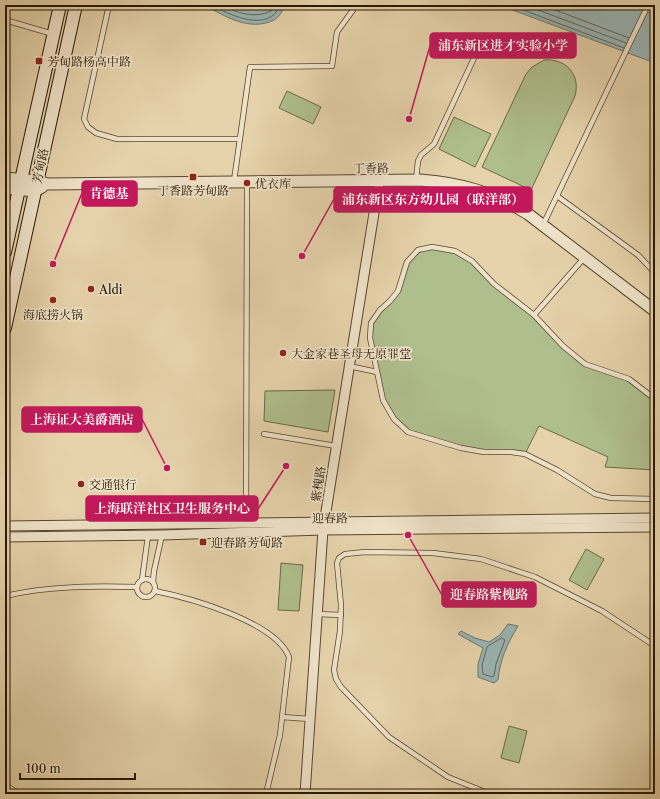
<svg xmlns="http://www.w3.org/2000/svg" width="660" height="799" font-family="'Libre Caslon Text','Noto Serif SC',serif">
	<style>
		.green { fill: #afbe8d; stroke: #6c6a48 }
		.water { fill: #9ab5b4; stroke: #6c766d }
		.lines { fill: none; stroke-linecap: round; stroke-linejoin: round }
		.shore { stroke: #61665c; stroke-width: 1 }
		.service-casing { stroke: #58462d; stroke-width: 6 }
		.minor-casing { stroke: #58462d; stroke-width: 11 }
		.tertiary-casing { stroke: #58462d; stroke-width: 13 }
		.secondary-casing { stroke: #281703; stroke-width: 14 }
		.service { stroke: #efe2c8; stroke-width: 4.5 }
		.minor { stroke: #efe2c8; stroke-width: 9 }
		.tertiary { stroke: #efe2c8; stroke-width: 11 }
		.secondary { stroke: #efe2c8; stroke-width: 12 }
		.poi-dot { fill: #8f2418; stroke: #efe2c8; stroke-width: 1.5 }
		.labels { text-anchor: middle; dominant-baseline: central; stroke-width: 3.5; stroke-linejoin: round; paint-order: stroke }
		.poi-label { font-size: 12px; fill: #281703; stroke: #efe2c8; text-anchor: start }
		.street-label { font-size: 12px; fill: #281703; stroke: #efe2c8 }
		.leader { fill: none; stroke: #c2185b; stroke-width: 1.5 }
		.callout-dot { fill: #c2185b; stroke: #efe2c8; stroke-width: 1.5 }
		.callout { fill: #c2185b; stroke: #c2185b; stroke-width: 1.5 }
		.callout-label { font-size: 13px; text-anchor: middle; font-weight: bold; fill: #fff }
	</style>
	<rect width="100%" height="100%" fill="#e6d3ab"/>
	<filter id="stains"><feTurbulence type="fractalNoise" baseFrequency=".005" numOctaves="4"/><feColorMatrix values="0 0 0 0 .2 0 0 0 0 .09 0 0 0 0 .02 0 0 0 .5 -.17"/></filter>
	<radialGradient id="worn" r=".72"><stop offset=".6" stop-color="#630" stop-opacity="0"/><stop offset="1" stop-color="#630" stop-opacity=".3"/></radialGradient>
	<g class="green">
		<path d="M544 60C565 58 581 74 575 96L531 190 482 167 526 74 532 67Z"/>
		<path d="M287 91 321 107 313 124 279 108Z"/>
		<path d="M454 117 491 134 475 167 439 149Z"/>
		<path d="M432 247 455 251 472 261 494 284 517 301 563 346 585 364 629 379 655 399V470L605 467 608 457 539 426 525 454 484 452 408 432 394 419 383 400 370 338 371 323 398 291 407 262 418 250Z"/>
		<path d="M335 390 328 432 264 421 265 391Z"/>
		<path d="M586 549 604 559 587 590 569 580Z"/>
		<path d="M281 563 303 565 299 611 278 610Z"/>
		<path d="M509 726 527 731 519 763 501 758Z"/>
	</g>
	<g class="water">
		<path d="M204 5H284C283 11 279 17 274 20 249 32 225 16 204 5Z"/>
		<path d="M499 5H629L655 15V63Z"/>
		<path d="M508 624 518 626C507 644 500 660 498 680L494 683 478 677V664L483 648 458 634 461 631 475 638 489 642 500 635Z"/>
	</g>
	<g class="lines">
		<g class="shore">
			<path d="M212 5C229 15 270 34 280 5"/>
			<path d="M222 5C237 13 254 19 271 11L275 5"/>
			<path d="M510 5 624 48"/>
			<path d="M525 5 626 43"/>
			<path d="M542 5 629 38"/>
			<path d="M502 638 505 640 496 664 494 676 492 677 483 674 482 665 487 647Z"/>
		</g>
		<g class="service-casing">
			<g id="service">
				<path d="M109 5 84 119 88 127 96 133 117 139H240"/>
				<path d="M5 20 53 34"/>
				<path d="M416 180 418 161 421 155 434 144 475 56"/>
				<path d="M234 181 250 67 332 66 337 32 353 10V5"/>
				<path d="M557 196 638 255 655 273"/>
				<path d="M543 225 648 5"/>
				<path d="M534 315 585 257"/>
				<path d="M349 366 377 372"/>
				<path d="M655 399 629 379 585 364 563 346 534 315 494 284 472 261 455 251 432 247 418 250 407 262 398 291 390 301 380 310 371 323 370 338 383 400 394 419 408 432 461 448 484 452H511L525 454 557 470 595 494 611 498 655 499"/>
				<path d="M264 434 336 446"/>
				<path d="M246 525 247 183"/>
				<circle cx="146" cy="588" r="9"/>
				<path d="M142 580 148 536"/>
				<path d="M153 582 154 571 162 535"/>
				<path d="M155 591C190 598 276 622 289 657L280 735 266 794"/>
				<path d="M5 596C48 586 93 586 137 587"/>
				<path d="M317 614 341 615"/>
				<path d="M282 717 310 719"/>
				<path d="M5 785 20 794"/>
				<path d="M490 794 448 777 389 737 341 687 336 679 334 670 340 631 341 605 337 563 339 558 345 554 365 552 433 553 481 559 535 577 602 611 655 646"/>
			</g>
		</g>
		<g class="minor-casing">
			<g id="minor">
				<path d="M5 526 655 518"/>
				<path d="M5 537 162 535 323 530 655 527"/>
				<path d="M305 794 323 530 379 182"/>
			</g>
		</g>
		<g class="tertiary-casing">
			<g id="tertiary">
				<path d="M5 178 37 181 48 184 420 180C460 183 493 192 528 214L655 311"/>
				<path d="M5 188 35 191 42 187"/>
			</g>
		</g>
		<g class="secondary-casing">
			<g id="secondary">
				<path d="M5 252 60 5"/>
				<path d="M5 328 76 5"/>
			</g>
		</g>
		<use href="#service" class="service"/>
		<use href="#minor" class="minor"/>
		<use href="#tertiary" class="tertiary"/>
		<use href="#secondary" class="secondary"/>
	</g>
	<g class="poi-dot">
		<rect x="35" y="57" width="8" height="8" rx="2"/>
		<rect x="189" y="173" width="8" height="8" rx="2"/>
		<circle cx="247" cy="183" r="4"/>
		<circle cx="91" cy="289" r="4"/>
		<circle cx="53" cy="300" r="4"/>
		<circle cx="283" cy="353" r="4"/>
		<circle cx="81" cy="484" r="4"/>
		<rect x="199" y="538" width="8" height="8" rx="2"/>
	</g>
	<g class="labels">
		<g class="poi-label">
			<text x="47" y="61">芳甸路杨高中路</text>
			<text x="255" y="183">优衣库</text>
			<text x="193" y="190" text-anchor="middle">丁香路芳甸路</text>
			<text x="99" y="289">Aldi</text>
			<text x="53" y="314" text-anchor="middle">海底捞火锅</text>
			<text x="291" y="353">大金家巷圣母无原罪堂</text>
			<text x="89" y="484">交通银行</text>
			<text x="211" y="542">迎春路芳甸路</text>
		</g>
		<g class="street-label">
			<text transform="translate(40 166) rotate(-78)">芳甸路</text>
			<text transform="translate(371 168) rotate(-1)">丁香路</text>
			<text transform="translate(318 484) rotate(-81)">紫槐路</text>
			<text transform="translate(330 518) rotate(-1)">迎春路</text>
		</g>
	</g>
	<path class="leader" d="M409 119L430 46M53 264L82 193M302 256L334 199M167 468L142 419M286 466L258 509M408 535L442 595"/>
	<g class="callout-dot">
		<circle cx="409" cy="119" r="4"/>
		<circle cx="53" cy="264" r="4"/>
		<circle cx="302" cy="256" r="4"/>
		<circle cx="167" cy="468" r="4"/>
		<circle cx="286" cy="466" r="4"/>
		<circle cx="408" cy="535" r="4"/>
	</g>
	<g class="callout">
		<rect x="430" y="33" width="146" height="25" rx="4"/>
		<rect x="82" y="181" width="55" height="25" rx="4"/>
		<rect x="334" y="187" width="198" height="25" rx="4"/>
		<rect x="22" y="407" width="120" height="25" rx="4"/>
		<rect x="86" y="496" width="172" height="25" rx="4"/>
		<rect x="442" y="582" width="94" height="25" rx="4"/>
	</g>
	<g class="callout-label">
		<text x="503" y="50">浦东新区进才实验小学</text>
		<text x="109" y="198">肯德基</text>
		<text x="433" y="204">浦东新区东方幼儿园（联洋部）</text>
		<text x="82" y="424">上海证大美爵酒店</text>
		<text x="172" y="513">上海联洋社区卫生服务中心</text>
		<text x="489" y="599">迎春路紫槐路</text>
	</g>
	<rect width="660" height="799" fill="none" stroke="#e6d3ab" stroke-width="20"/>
	<rect x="6" y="6" width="648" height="787" fill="none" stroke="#281703" stroke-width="2"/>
	<rect x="10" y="10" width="640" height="779" fill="none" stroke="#281703"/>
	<path d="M20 773v6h115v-6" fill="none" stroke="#281703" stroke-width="2"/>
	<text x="26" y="773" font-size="12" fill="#281703" stroke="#efe2c8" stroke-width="3" paint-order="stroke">100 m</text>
	<rect width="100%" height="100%" filter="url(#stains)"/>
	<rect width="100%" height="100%" fill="url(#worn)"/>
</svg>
